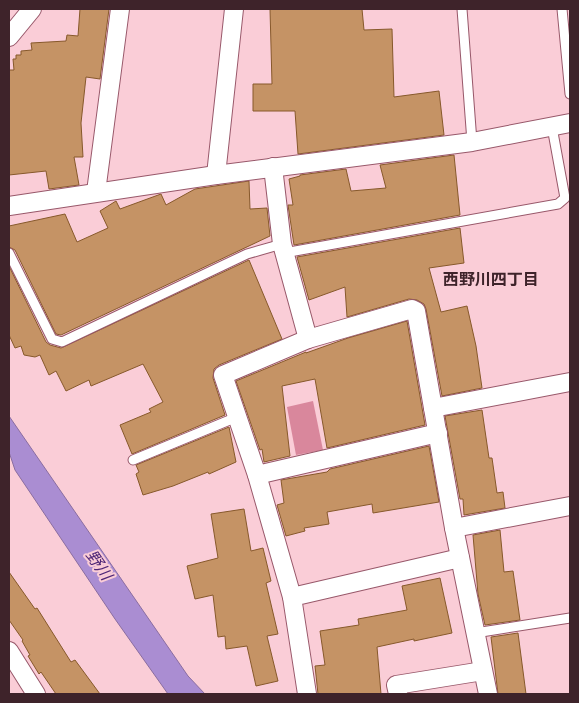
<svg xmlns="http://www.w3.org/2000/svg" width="579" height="703" font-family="'Times New Roman','Noto Sans JP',serif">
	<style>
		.forest { fill: #d9879c }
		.water { fill: #aa8dd2; stroke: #8a6da0 }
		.building { fill: #c59365; stroke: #87592b }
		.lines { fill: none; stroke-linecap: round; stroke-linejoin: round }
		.service-casing { stroke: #98586a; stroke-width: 11 }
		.minor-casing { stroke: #98586a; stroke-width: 20 }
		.service { stroke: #fff; stroke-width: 9 }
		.minor { stroke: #fff; stroke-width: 18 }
		.labels { text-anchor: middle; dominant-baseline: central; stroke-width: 4; stroke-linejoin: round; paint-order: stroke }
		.neighbourhood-label { font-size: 16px; font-weight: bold; fill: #3e232a; stroke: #facdd7 }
		.water-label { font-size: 16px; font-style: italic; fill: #4e2677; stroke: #facdd7 }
	</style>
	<rect width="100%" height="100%" fill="#facdd7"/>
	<path class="forest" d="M313 401 323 450 296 455 287 407Z"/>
	<path class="water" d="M9 416 188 676 205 694H168L115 619 15 470 9 452Z"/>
	<g class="building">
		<path d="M80 9H109L100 79 86 77 81 123 83 157H74L79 185 49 189 46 171 9 175V70H14L13 59H16V55H21V51L32 50 31 43 66 41 67 35 78 36Z"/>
		<path d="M270 9H362L364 30 392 29 394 97 439 91 444 135 298 154 295 111H253V84H272Z"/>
		<path d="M454 155 460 215 294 245 288 205H293L289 179 300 176V175L346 169 351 191 386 188 380 165Z"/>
		<path d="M249 181 250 209 267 208 270 236 61 335 56 334 15 250 9 247V226L65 214 77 242 108 228 100 211 116 201 120 209 161 194 166 205 195 189Z"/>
		<path d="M460 228 464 263 429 268 441 312 467 306 476 346 482 388 442 396 426 309 424 304 417 300 409 299 347 317 345 287 309 300 297 257Z"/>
		<path d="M249 260 282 339 219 365 214 369 213 378 225 415 132 454 120 425 151 412 149 409 163 402 143 364 91 386 89 380 66 391 56 371 49 375 40 355 35 357 24 355 21 346 15 348 9 335V266L46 342 50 345 61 348Z"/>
		<path d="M407 321 425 425 327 448 315 379 282 386 290 456 264 462 262 449 260 450 236 381 306 352V353L348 338Z"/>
		<path d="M482 410 489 458H492L497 493 503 492 505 508 464 515 463 499H460L445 416Z"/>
		<path d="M229 427 236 462 209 474 208 472 173 486 143 495 136 474 139 472 136 465Z"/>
		<path d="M429 446 439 502 373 513 372 504 327 512 329 524 304 528 305 531 286 536 277 505 284 503 281 480 327 472 330 469Z"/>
		<path d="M244 509 251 551 263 548 271 581 266 583 278 634 267 636 278 681 256 686 247 646 226 649 225 636 218 637 213 595 195 599 187 566 218 558 211 514Z"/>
		<path d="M500 530 504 572 513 571 520 620 485 625 478 594 473 535Z"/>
		<path d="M9 572 35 609 37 608 71 662 75 660 100 694H56L41 672 39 674 28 656 30 655 22 641 23 640 9 620Z"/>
		<path d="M440 578 452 633 414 641V639L377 647 381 694H318L315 666 325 665 320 631 359 625 358 619 407 610 402 586Z"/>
		<path d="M518 633 526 694H498L491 637Z"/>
	</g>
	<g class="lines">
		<g class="service-casing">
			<g id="service">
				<path d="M462 9 472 142"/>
				<path d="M562 9 570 94"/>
				<path d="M9 253 52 339 62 342 247 254 282 244"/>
				<path d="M284 253 558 204 565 198 552 127"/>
				<path d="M133 460 237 417"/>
				<path d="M475 633 570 618"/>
			</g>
		</g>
		<g class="minor-casing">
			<g id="minor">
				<path d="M9 37 32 9"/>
				<path d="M273 167 282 244 308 339 412 309 416 311 454 528 488 694"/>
				<path d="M216 175 234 9"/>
				<path d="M96 192 120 9"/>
				<path d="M9 206 216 175 472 142 570 123"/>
				<path d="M433 408 570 382"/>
				<path d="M257 475 438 433"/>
				<path d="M454 528 570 506"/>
				<path d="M292 597 257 475 223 375 308 339"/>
				<path d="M9 651 36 694"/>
				<path d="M307 694 292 597 460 558"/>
				<path d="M398 694 396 685 483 671"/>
			</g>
		</g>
		<use href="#service" class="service"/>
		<use href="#minor" class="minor"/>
	</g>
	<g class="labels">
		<g class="neighbourhood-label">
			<text x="491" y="279">西野川四丁目</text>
		</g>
		<g class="water-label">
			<text transform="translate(99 565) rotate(55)">野川</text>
		</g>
	</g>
	<rect width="579" height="703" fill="none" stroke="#3e232a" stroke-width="20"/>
</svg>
